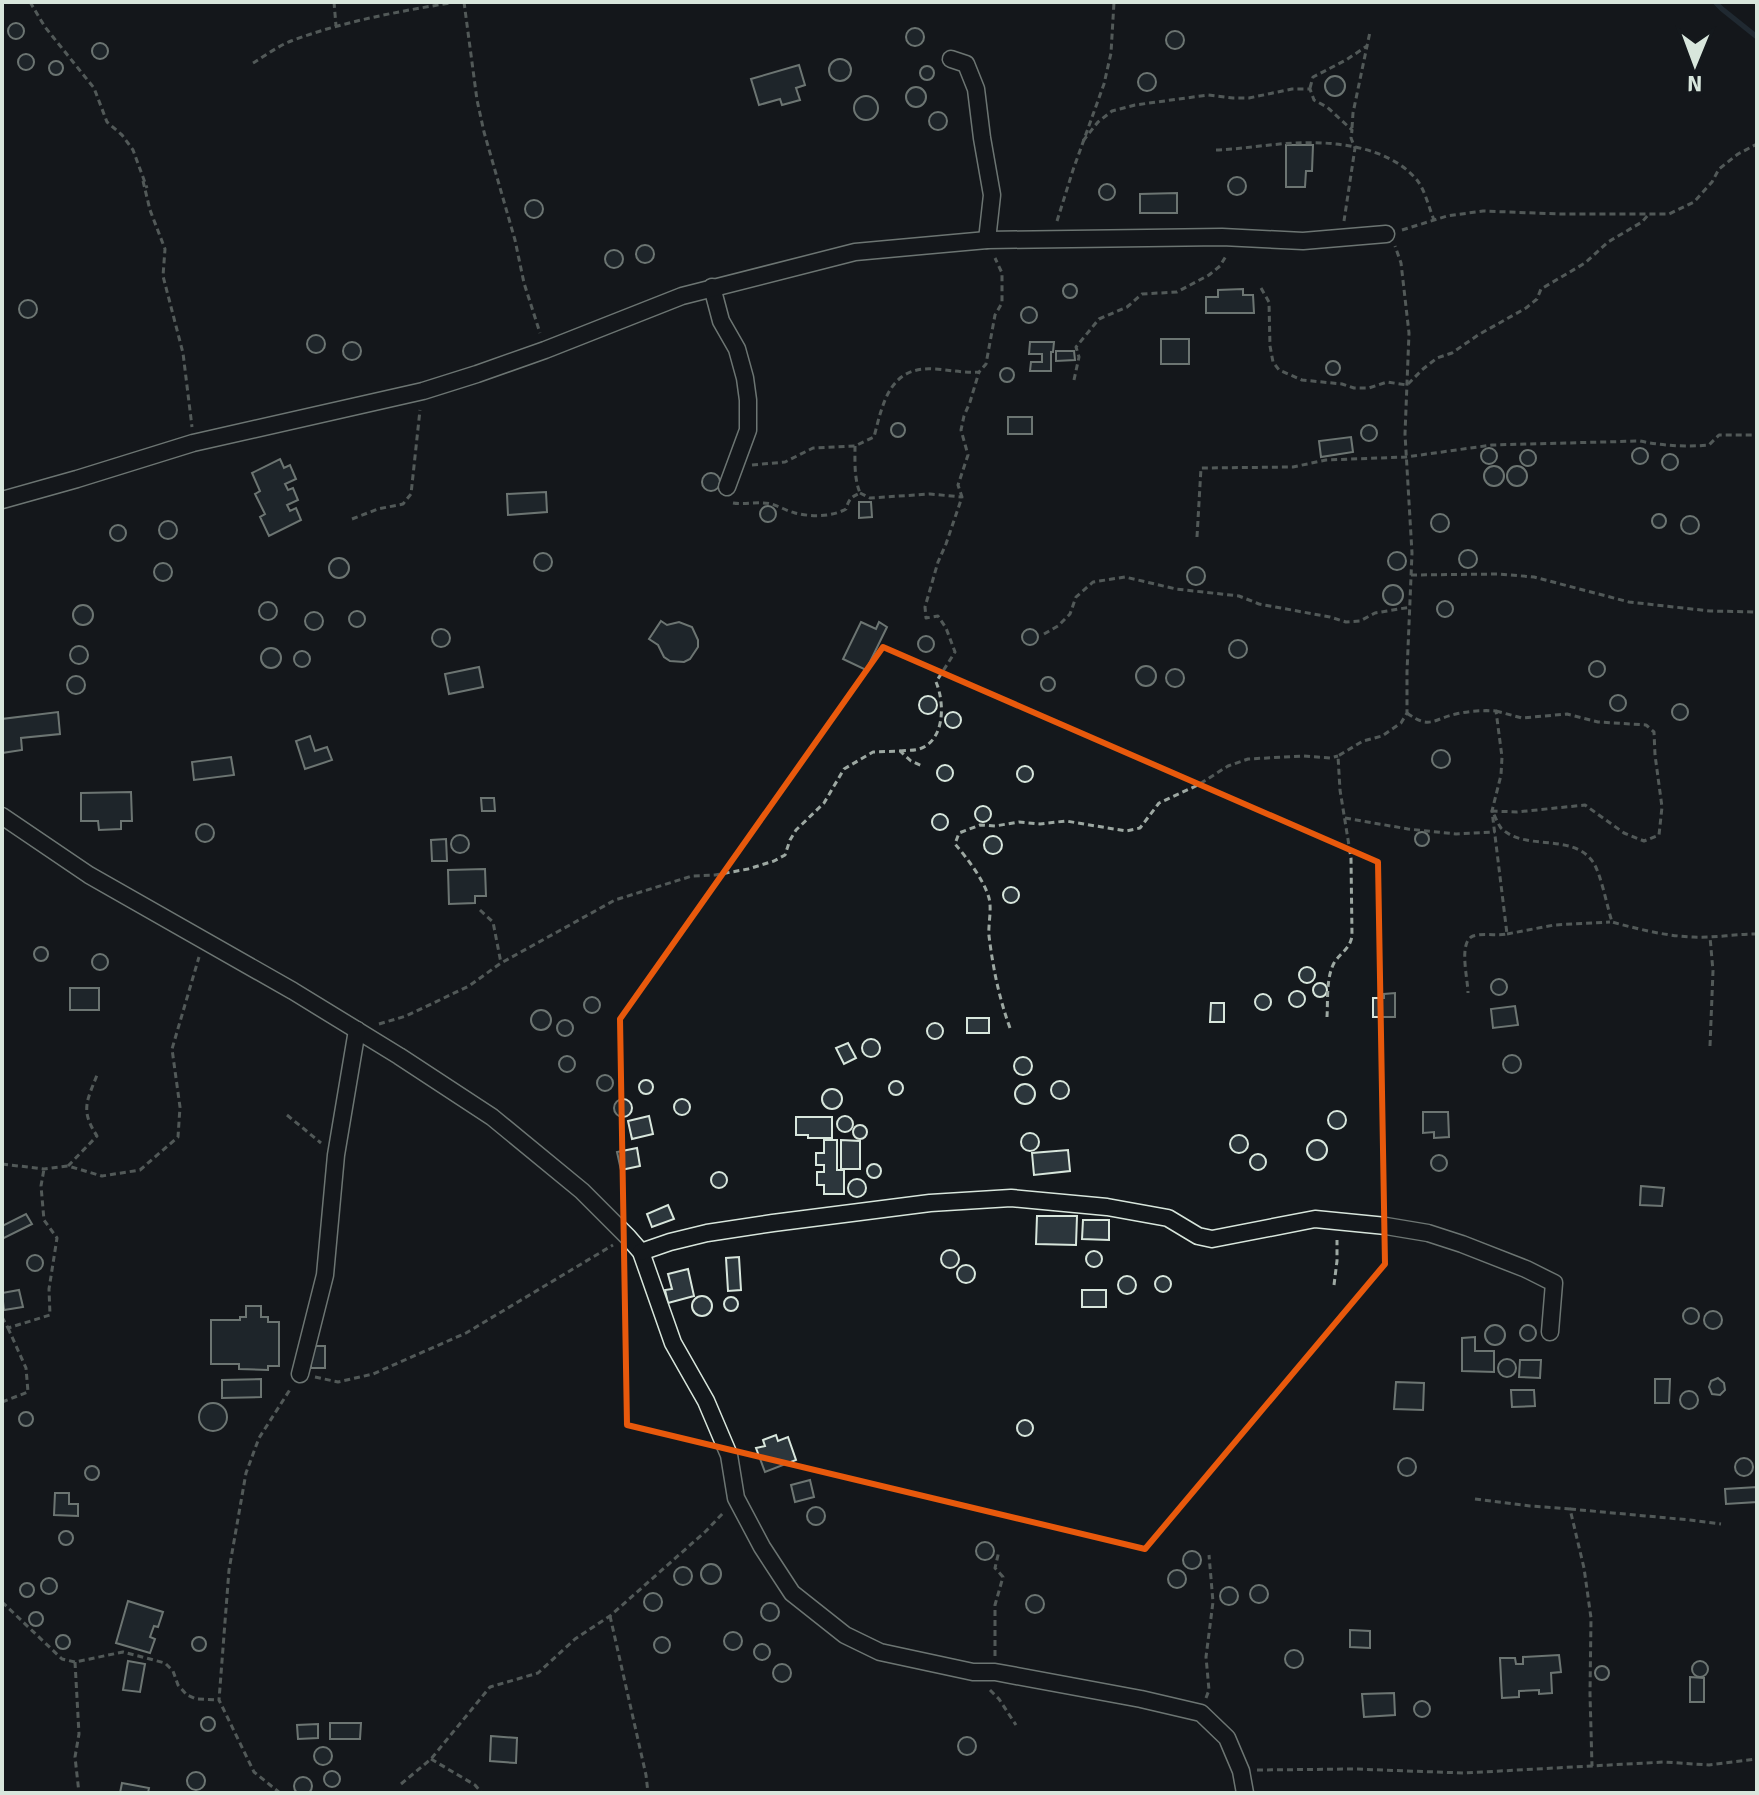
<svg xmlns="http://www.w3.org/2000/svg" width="1759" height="1795" font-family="Signika,sans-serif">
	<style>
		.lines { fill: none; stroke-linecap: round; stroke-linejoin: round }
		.stream { stroke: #2f3f4d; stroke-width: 5 }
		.building { fill: #2c363c; stroke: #d8e6dc; stroke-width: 2 }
		.street-casing { stroke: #d8e6dc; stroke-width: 19 }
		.path { stroke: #9da8a2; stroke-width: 3; stroke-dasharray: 6 4; stroke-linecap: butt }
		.street { stroke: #14181c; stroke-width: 16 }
		.marked { fill: none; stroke: #e8590c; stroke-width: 6; stroke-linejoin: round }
	</style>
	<rect width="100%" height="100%" fill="#14181c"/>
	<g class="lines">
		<path class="stream" d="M1715 2 1722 9 1757 37"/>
	</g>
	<g class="building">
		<circle cx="16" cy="31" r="8"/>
		<circle cx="915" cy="37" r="9"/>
		<circle cx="1175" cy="40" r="9"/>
		<circle cx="100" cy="51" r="8"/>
		<circle cx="26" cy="62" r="8"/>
		<circle cx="840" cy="70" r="11"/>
		<circle cx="56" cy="68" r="7"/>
		<path d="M799 65 805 85 796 88 800 100 782 105 780 99 759 105 751 79Z"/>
		<circle cx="927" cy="73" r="7"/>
		<circle cx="1147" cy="82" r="9"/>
		<circle cx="1335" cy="86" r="10"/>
		<circle cx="916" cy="97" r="10"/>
		<circle cx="866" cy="108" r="12"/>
		<circle cx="938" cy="121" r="9"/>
		<path d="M1286 145H1313L1312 171H1306L1305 187H1286Z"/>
		<circle cx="1237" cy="186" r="9"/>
		<circle cx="1107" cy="192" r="8"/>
		<path d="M1177 193V213H1140V194Z"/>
		<circle cx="534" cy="209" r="9"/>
		<circle cx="645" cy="254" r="9"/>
		<circle cx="614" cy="259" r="9"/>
		<circle cx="1070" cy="291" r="7"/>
		<path d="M1243 289V295H1253L1254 313H1206V297H1218V290Z"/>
		<circle cx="28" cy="309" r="9"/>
		<circle cx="1029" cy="315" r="8"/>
		<circle cx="316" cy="344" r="9"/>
		<rect x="1161" y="339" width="28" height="25"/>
		<circle cx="352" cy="351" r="9"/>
		<path d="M1030 342H1054L1053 352H1051V371H1030L1031 362H1042V354H1029Z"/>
		<path d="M1056 351H1074L1075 360 1056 361Z"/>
		<circle cx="1333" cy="368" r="7"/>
		<circle cx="1007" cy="375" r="7"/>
		<rect x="1008" y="417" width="24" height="17"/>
		<circle cx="898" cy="430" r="7"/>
		<circle cx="1369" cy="433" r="8"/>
		<path d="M1351 437 1353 452 1321 457 1319 441Z"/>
		<circle cx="1640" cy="456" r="8"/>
		<circle cx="1489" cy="456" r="8"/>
		<circle cx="1528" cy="458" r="8"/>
		<circle cx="1670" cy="462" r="8"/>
		<path d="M280 459 284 468 290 465 296 479 285 484 288 490 293 488 298 500 287 505 290 511 296 508 301 520 269 536 260 517 265 514 255 494 260 491 252 473Z"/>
		<circle cx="1494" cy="476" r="10"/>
		<circle cx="1517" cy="476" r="10"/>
		<circle cx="711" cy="482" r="9"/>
		<path d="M546 492 547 512 508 515 507 494Z"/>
		<path d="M859 502H871L872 517 859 518Z"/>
		<circle cx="768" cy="514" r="8"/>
		<circle cx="1659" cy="521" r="7"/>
		<circle cx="1440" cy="523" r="9"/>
		<circle cx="1690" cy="525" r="9"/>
		<circle cx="168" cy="530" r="9"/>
		<circle cx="118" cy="533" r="8"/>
		<circle cx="1468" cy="559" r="9"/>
		<circle cx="1397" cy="561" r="9"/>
		<circle cx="543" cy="562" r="9"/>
		<circle cx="339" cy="568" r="10"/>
		<circle cx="163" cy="572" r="9"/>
		<circle cx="1196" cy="576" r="9"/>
		<circle cx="1393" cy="595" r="10"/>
		<circle cx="1445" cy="609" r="8"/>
		<circle cx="268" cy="611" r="9"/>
		<circle cx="83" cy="615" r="10"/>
		<circle cx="357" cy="619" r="8"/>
		<circle cx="314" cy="621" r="9"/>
		<path d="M661 621 667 625 679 622 692 627 698 640V647L690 659 684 662 670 661 664 657 658 645 649 639Z"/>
		<path d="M861 622 876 629 879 622 887 627 866 670 843 659Z"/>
		<circle cx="441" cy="638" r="9"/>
		<circle cx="1030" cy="637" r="8"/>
		<circle cx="926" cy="644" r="8"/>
		<circle cx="1238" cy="649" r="9"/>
		<circle cx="79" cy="655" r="9"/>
		<circle cx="271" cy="658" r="10"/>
		<circle cx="302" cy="659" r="8"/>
		<circle cx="1597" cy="669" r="8"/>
		<circle cx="1146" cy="676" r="10"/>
		<path d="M479 667 483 687 449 694 445 674Z"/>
		<circle cx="1175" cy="678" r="9"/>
		<circle cx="76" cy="685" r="9"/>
		<circle cx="1048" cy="684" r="7"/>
		<circle cx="1618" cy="703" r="8"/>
		<circle cx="928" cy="705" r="9"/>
		<circle cx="1680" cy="712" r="8"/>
		<circle cx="953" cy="720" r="8"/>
		<path d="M58 712 60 734 21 738 22 750 2 753V719Z"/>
		<path d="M310 736 315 751 327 747 332 760 305 769 296 741Z"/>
		<circle cx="1441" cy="759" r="9"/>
		<path d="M231 757 234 775 194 780 192 762Z"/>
		<circle cx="945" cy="773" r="8"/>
		<circle cx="1025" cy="774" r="8"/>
		<path d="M131 792 132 821H121V829L99 830 98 821H81V793Z"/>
		<path d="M481 798H494L495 811H482Z"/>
		<circle cx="983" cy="814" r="8"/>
		<circle cx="940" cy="822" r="8"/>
		<circle cx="205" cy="833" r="9"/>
		<circle cx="1422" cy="839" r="7"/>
		<circle cx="460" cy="844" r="9"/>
		<circle cx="993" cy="845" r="9"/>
		<path d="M446 839 447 861H432L431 840Z"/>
		<path d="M485 869 486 896H475V903L449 904 448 870Z"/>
		<circle cx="1011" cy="895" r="8"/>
		<circle cx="41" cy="954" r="7"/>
		<circle cx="100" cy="962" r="8"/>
		<circle cx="1307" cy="975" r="8"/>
		<circle cx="1499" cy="987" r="8"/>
		<circle cx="1320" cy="990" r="7"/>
		<rect x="70" y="988" width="29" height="22"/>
		<circle cx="1297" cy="999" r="8"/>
		<path d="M1395 993V1017H1373V998H1384V994Z"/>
		<circle cx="1263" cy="1002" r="8"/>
		<circle cx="592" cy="1005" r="8"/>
		<path d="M1211 1003H1224V1022H1210Z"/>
		<path d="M1515 1006 1518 1025 1493 1028 1491 1009Z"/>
		<circle cx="541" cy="1020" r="10"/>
		<rect x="967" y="1018" width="22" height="15"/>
		<circle cx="565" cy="1028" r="8"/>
		<circle cx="935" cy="1031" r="8"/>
		<circle cx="871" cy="1048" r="9"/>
		<path d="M848 1043 856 1058 844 1064 836 1048Z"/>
		<circle cx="1512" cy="1064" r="9"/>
		<circle cx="567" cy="1064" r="8"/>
		<circle cx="1023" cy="1066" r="9"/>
		<circle cx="605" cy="1083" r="8"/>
		<circle cx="646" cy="1087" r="7"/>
		<circle cx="896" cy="1088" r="7"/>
		<circle cx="1060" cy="1090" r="9"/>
		<circle cx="1025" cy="1094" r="10"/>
		<circle cx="832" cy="1099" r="10"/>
		<circle cx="623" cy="1108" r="9"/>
		<circle cx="682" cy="1107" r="8"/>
		<circle cx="1337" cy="1120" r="9"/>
		<path d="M1423 1112H1448L1449 1137 1434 1138V1132L1423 1133Z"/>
		<circle cx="845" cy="1124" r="8"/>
		<path d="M649 1116 653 1134 632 1139 628 1121Z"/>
		<path d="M796 1117H832V1138H808V1135H796Z"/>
		<circle cx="860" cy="1132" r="7"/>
		<circle cx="1030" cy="1142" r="9"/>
		<circle cx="1239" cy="1144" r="9"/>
		<circle cx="1317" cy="1150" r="10"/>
		<path d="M824 1140H837V1170H844V1194H824V1185H817V1172H824V1165H816V1153H824Z"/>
		<path d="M841 1140 860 1141V1169H841Z"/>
		<path d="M637 1148 640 1166 621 1170 617 1152Z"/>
		<path d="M1068 1150 1070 1171 1034 1175 1032 1153Z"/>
		<circle cx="1258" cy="1162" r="8"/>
		<circle cx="1439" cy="1163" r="8"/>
		<circle cx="874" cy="1171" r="7"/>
		<circle cx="719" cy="1180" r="8"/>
		<circle cx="857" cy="1188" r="9"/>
		<path d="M1641 1186 1664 1188 1662 1206 1640 1205Z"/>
		<path d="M668 1205 674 1219 652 1227 647 1214Z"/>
		<path d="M26 1214 32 1224 2 1239V1226Z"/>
		<path d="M1037 1216H1077L1076 1245 1036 1244Z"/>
		<path d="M1083 1220H1109V1240L1082 1239Z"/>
		<circle cx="950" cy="1259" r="9"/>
		<circle cx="1094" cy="1259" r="8"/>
		<circle cx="35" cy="1263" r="8"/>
		<path d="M739 1257 741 1290 728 1291 726 1258Z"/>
		<circle cx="966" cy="1274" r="9"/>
		<path d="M688 1269 694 1296 668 1303 665 1290 672 1289 668 1274Z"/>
		<circle cx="1163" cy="1284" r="8"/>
		<circle cx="1127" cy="1285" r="9"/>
		<path d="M19 1290 23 1307 4 1310 2 1293Z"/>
		<rect x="1082" y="1290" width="24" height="17"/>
		<circle cx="702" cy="1306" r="10"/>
		<circle cx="731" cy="1304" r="7"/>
		<path d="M246 1306H261V1317H268V1322H279V1366H268V1370L239 1369V1364H211V1320H240V1317H246Z"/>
		<circle cx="1691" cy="1316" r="8"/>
		<circle cx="1713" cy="1320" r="9"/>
		<circle cx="1495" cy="1335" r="10"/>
		<circle cx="1528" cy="1333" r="8"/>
		<path d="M1475 1337V1351H1494V1372L1462 1371V1338Z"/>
		<rect x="311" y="1346" width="14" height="22"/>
		<circle cx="1507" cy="1368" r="9"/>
		<path d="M1520 1360H1541L1540 1378 1519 1377Z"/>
		<path d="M1718 1378 1724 1383 1725 1390 1720 1395 1712 1394 1709 1387 1711 1381Z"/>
		<path d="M261 1379V1397L222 1398V1380Z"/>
		<path d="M1655 1379H1670L1669 1403H1655Z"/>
		<path d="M1396 1382 1424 1383 1423 1410 1394 1409Z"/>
		<path d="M1511 1390H1534L1535 1406 1512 1407Z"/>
		<circle cx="1689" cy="1400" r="9"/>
		<circle cx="213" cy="1417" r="14"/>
		<circle cx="26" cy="1419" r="7"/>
		<circle cx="1025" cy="1428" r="8"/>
		<path d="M776 1435 778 1441 788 1437 796 1460 765 1472 756 1448 765 1446 763 1440Z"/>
		<circle cx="1407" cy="1467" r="9"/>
		<circle cx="1744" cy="1467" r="9"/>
		<circle cx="92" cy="1473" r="7"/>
		<path d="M810 1480 814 1497 795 1502 791 1485Z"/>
		<path d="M1757 1487V1502L1726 1504 1725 1489Z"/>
		<path d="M55 1493H69V1504H78V1516L54 1515Z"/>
		<circle cx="816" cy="1516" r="9"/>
		<circle cx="66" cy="1538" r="7"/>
		<circle cx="985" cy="1551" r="9"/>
		<circle cx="1192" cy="1560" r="9"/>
		<circle cx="711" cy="1574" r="10"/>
		<circle cx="683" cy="1576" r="9"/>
		<circle cx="1177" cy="1579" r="9"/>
		<circle cx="49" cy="1586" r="8"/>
		<circle cx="27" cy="1590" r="7"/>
		<circle cx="1259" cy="1594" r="9"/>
		<circle cx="1229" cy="1596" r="9"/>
		<circle cx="653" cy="1602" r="9"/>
		<circle cx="1035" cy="1604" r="9"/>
		<path d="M128 1601 163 1612 158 1627 154 1626 150 1637 155 1639 150 1653 116 1643Z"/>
		<circle cx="770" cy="1612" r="9"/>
		<circle cx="36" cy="1619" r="7"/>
		<path d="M1350 1630 1370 1631V1648L1350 1647Z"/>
		<circle cx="733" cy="1641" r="9"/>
		<circle cx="63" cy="1642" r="7"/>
		<circle cx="199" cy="1644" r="7"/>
		<circle cx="662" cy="1645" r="8"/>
		<circle cx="762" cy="1652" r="8"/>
		<circle cx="1294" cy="1659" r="9"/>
		<path d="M1559 1655 1561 1672 1551 1673 1552 1693 1539 1694V1690L1519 1691V1697L1502 1698 1500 1658H1515L1516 1664H1523V1657Z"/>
		<circle cx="1700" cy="1669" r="8"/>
		<path d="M128 1661 145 1664 140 1692 123 1690Z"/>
		<circle cx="782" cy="1673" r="9"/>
		<circle cx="1602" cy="1673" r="7"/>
		<path d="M1690 1677 1704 1678V1702H1690Z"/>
		<path d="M1394 1693 1395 1715 1364 1717 1362 1694Z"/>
		<circle cx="1422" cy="1709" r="8"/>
		<circle cx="208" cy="1724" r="7"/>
		<path d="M330 1723H361L360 1739H330Z"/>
		<path d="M318 1724V1738L298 1739 297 1725Z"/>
		<path d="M491 1736 517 1738 516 1763 490 1761Z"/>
		<circle cx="967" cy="1746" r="9"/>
		<circle cx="323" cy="1756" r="9"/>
		<circle cx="332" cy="1779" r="8"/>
		<circle cx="196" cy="1781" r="9"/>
		<circle cx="303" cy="1786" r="9"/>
		<path d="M122 1783 149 1788 148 1793H120Z"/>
	</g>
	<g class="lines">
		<g class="street-casing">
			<g id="street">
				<path d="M951 59 966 64 976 89 982 138 992 195 987 240"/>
				<path d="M712 287 721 321 737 349 745 378 748 400V430L727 487"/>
				<path d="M2 500 77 479 193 443 423 391 477 374 545 350 682 296 855 252 987 240 1222 237 1303 241 1386 234"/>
				<path d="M2 816 89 875 293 991 399 1056 492 1117 582 1191 628 1237 641 1252 673 1343 706 1401 729 1455 736 1498 762 1547 792 1593 845 1635 880 1652 973 1672H995L1141 1699 1201 1713 1227 1738 1241 1771 1245 1793"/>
				<path d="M641 1252 670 1242 707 1233 773 1223 930 1203 1011 1198 1107 1207 1168 1218 1198 1236 1212 1239 1315 1219 1386 1226 1428 1233 1462 1244 1526 1269 1554 1283 1550 1332"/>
				<path d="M300 1374 325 1275 336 1155 357 1030"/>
			</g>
		</g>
		<g class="path">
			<path d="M30 2 45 27 94 88 107 122 122 135 133 150 147 188"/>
			<path d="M334 2 336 26"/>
			<path d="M464 2 477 100 484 132 515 240 524 283 540 333"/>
			<path d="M253 63C265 56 278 46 291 41 344 21 401 11 456 2"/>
			<path d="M1310 88 1313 77 1346 60 1367 46 1370 32"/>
			<path d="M1352 128 1353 113 1367 46"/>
			<path d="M1083 141 1098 122 1112 111 1135 105 1208 95 1233 98H1249L1292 89H1310L1314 100 1327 107 1352 130 1351 138 1355 148 1344 221"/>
			<path d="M1216 150C1243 149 1269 144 1296 143 1337 141 1389 147 1417 180 1425 190 1429 208 1434 220"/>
			<path d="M143 181 150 210 165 249 163 276 183 353 192 427"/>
			<path d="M1057 221 1073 170 1104 84 1111 53 1114 2"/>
			<path d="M1402 230 1447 216 1483 211 1561 214H1669L1694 202 1712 182 1719 169 1738 154 1757 144"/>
			<path d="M1261 288 1269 302 1270 346 1273 362 1279 370 1302 380 1342 384 1354 388H1369L1387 382 1407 385 1423 369 1437 358 1452 353 1478 335 1526 308 1537 299 1541 289 1585 263 1608 242 1642 222 1649 214"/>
			<path d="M1074 380 1079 357 1076 347 1099 319 1127 307 1142 294 1177 292 1209 275 1220 266 1226 256"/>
			<path d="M752 465 785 462 813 448 855 446 874 437C883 402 890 366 934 369 950 370 964 373 979 372L986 364 995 315 1002 303V273L995 258"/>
			<path d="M860 493 870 498 930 494 962 497"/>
			<path d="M733 503C745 505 759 501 771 504 779 506 787 511 795 513 811 517 832 517 846 509 849 499 851 497 860 493 854 478 855 462 855 446"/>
			<path d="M352 519 378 509 403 504 411 494 420 410"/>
			<path d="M1197 537 1201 468 1293 467 1326 460 1406 457 1492 445 1640 441C1663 446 1686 447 1709 445L1719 435H1757"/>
			<path d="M1411 575 1499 574 1534 577 1629 602 1710 611 1757 612"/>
			<path d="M1044 634 1058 626 1070 614 1076 597 1093 582 1125 577 1176 589 1239 596 1259 604 1330 617 1346 622 1360 621 1375 613 1411 607"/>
			<path d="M1496 711 1522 718 1567 714 1598 722 1646 725 1654 732 1655 755 1662 807 1659 835 1644 841 1624 833 1585 805 1517 812 1492 811C1495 816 1498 824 1501 828 1525 852 1572 832 1593 862 1601 874 1607 906 1612 922 1638 929 1665 936 1693 937 1714 938 1736 934 1757 934"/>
			<path d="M1407 713C1430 730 1433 719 1456 714 1469 711 1483 710 1496 711L1502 757 1501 775 1492 811 1507 934C1496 936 1483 933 1473 936 1458 942 1468 979 1468 993"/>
			<path d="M900 751C906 750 913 751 919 749 945 741 945 703 936 682L955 652 946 628 938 616 926 618 925 607 938 562 946 544 962 497 958 485 968 455 961 430 964 416 970 402 979 372"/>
			<path d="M1345 818 1408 829 1456 834 1495 832"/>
			<path d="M480 910 493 922 501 963"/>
			<path d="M1507 934 1554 925 1610 922"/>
			<path d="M1327 1017C1328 1000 1326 978 1334 963 1341 952 1350 949 1352 936L1351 858 1340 790 1338 756 1363 741 1382 736 1401 723 1407 713V672L1412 553 1405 434 1409 333 1401 263 1395 246"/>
			<path d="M379 1024 406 1016 469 986 501 963 615 900 692 876 715 875 748 869 774 861 785 855 790 840 796 830 824 803 844 769 873 752 900 751 911 761 922 766"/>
			<path d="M1010 1028C999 998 993 968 989 936 988 924 992 910 989 898 984 880 967 858 955 844L959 833 980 825 995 826 1019 822 1040 824 1066 821 1126 831 1140 828 1159 803 1198 785 1228 766 1248 759 1304 756 1330 758 1338 756"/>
			<path d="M1710 1046 1713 971 1710 937"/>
			<path d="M287 1115 321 1143"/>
			<path d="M2 1164 44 1169 68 1166 102 1176 140 1170 178 1137 180 1107 172 1049 199 957"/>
			<path d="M68 1166 97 1136C80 1110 87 1101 97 1075"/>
			<path d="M1334 1285 1337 1261V1240"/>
			<path d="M2 1317 8 1328 50 1315 49 1289 57 1238 44 1220 41 1186 44 1169"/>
			<path d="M315 1377 338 1382 373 1374 466 1333 613 1245"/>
			<path d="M2 1402 28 1392 26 1368 8 1328"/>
			<path d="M1475 1499 1530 1506 1570 1509 1584 1568 1591 1618 1590 1694 1592 1766"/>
			<path d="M1570 1509 1690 1520 1721 1524"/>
			<path d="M2 1602 62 1659 75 1662 123 1652 165 1663 173 1671 178 1685 187 1695 196 1699 219 1700"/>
			<path d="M610 1616 646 1775 648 1793"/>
			<path d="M995 1656V1605L1003 1577 995 1568 999 1551"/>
			<path d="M75 1662 79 1734 75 1757 79 1793"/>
			<path d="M990 1690 999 1699 1016 1725"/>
			<path d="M1206 1698 1209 1690 1206 1657 1213 1602 1209 1555"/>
			<path d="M431 1759 475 1785 482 1793"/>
			<path d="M1257 1770 1354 1769 1464 1773 1664 1762 1709 1765 1757 1759"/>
			<path d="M401 1784 431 1759 490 1687 538 1673 575 1639 610 1616 706 1531 723 1513"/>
			<path d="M280 1793 254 1772 219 1700 229 1570 246 1473 259 1438 291 1388"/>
		</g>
		<use href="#street" class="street"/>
	</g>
	<path d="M0 0H1759V1795H0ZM883 647 1378 862 1385 1264 1145 1549 627 1425 620 1019Z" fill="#14181c" fill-opacity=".55" fill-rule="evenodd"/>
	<path class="marked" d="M883 647 1378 862 1385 1264 1145 1549 627 1425 620 1019Z"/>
	<rect width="1759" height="1795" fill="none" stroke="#d8e6dc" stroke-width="8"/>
	<g transform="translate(1695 64) rotate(181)" stroke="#14181c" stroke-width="6" paint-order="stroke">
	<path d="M0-6L14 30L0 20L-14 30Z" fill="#d8e6dc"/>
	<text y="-12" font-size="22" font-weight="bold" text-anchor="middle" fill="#d8e6dc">N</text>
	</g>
</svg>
